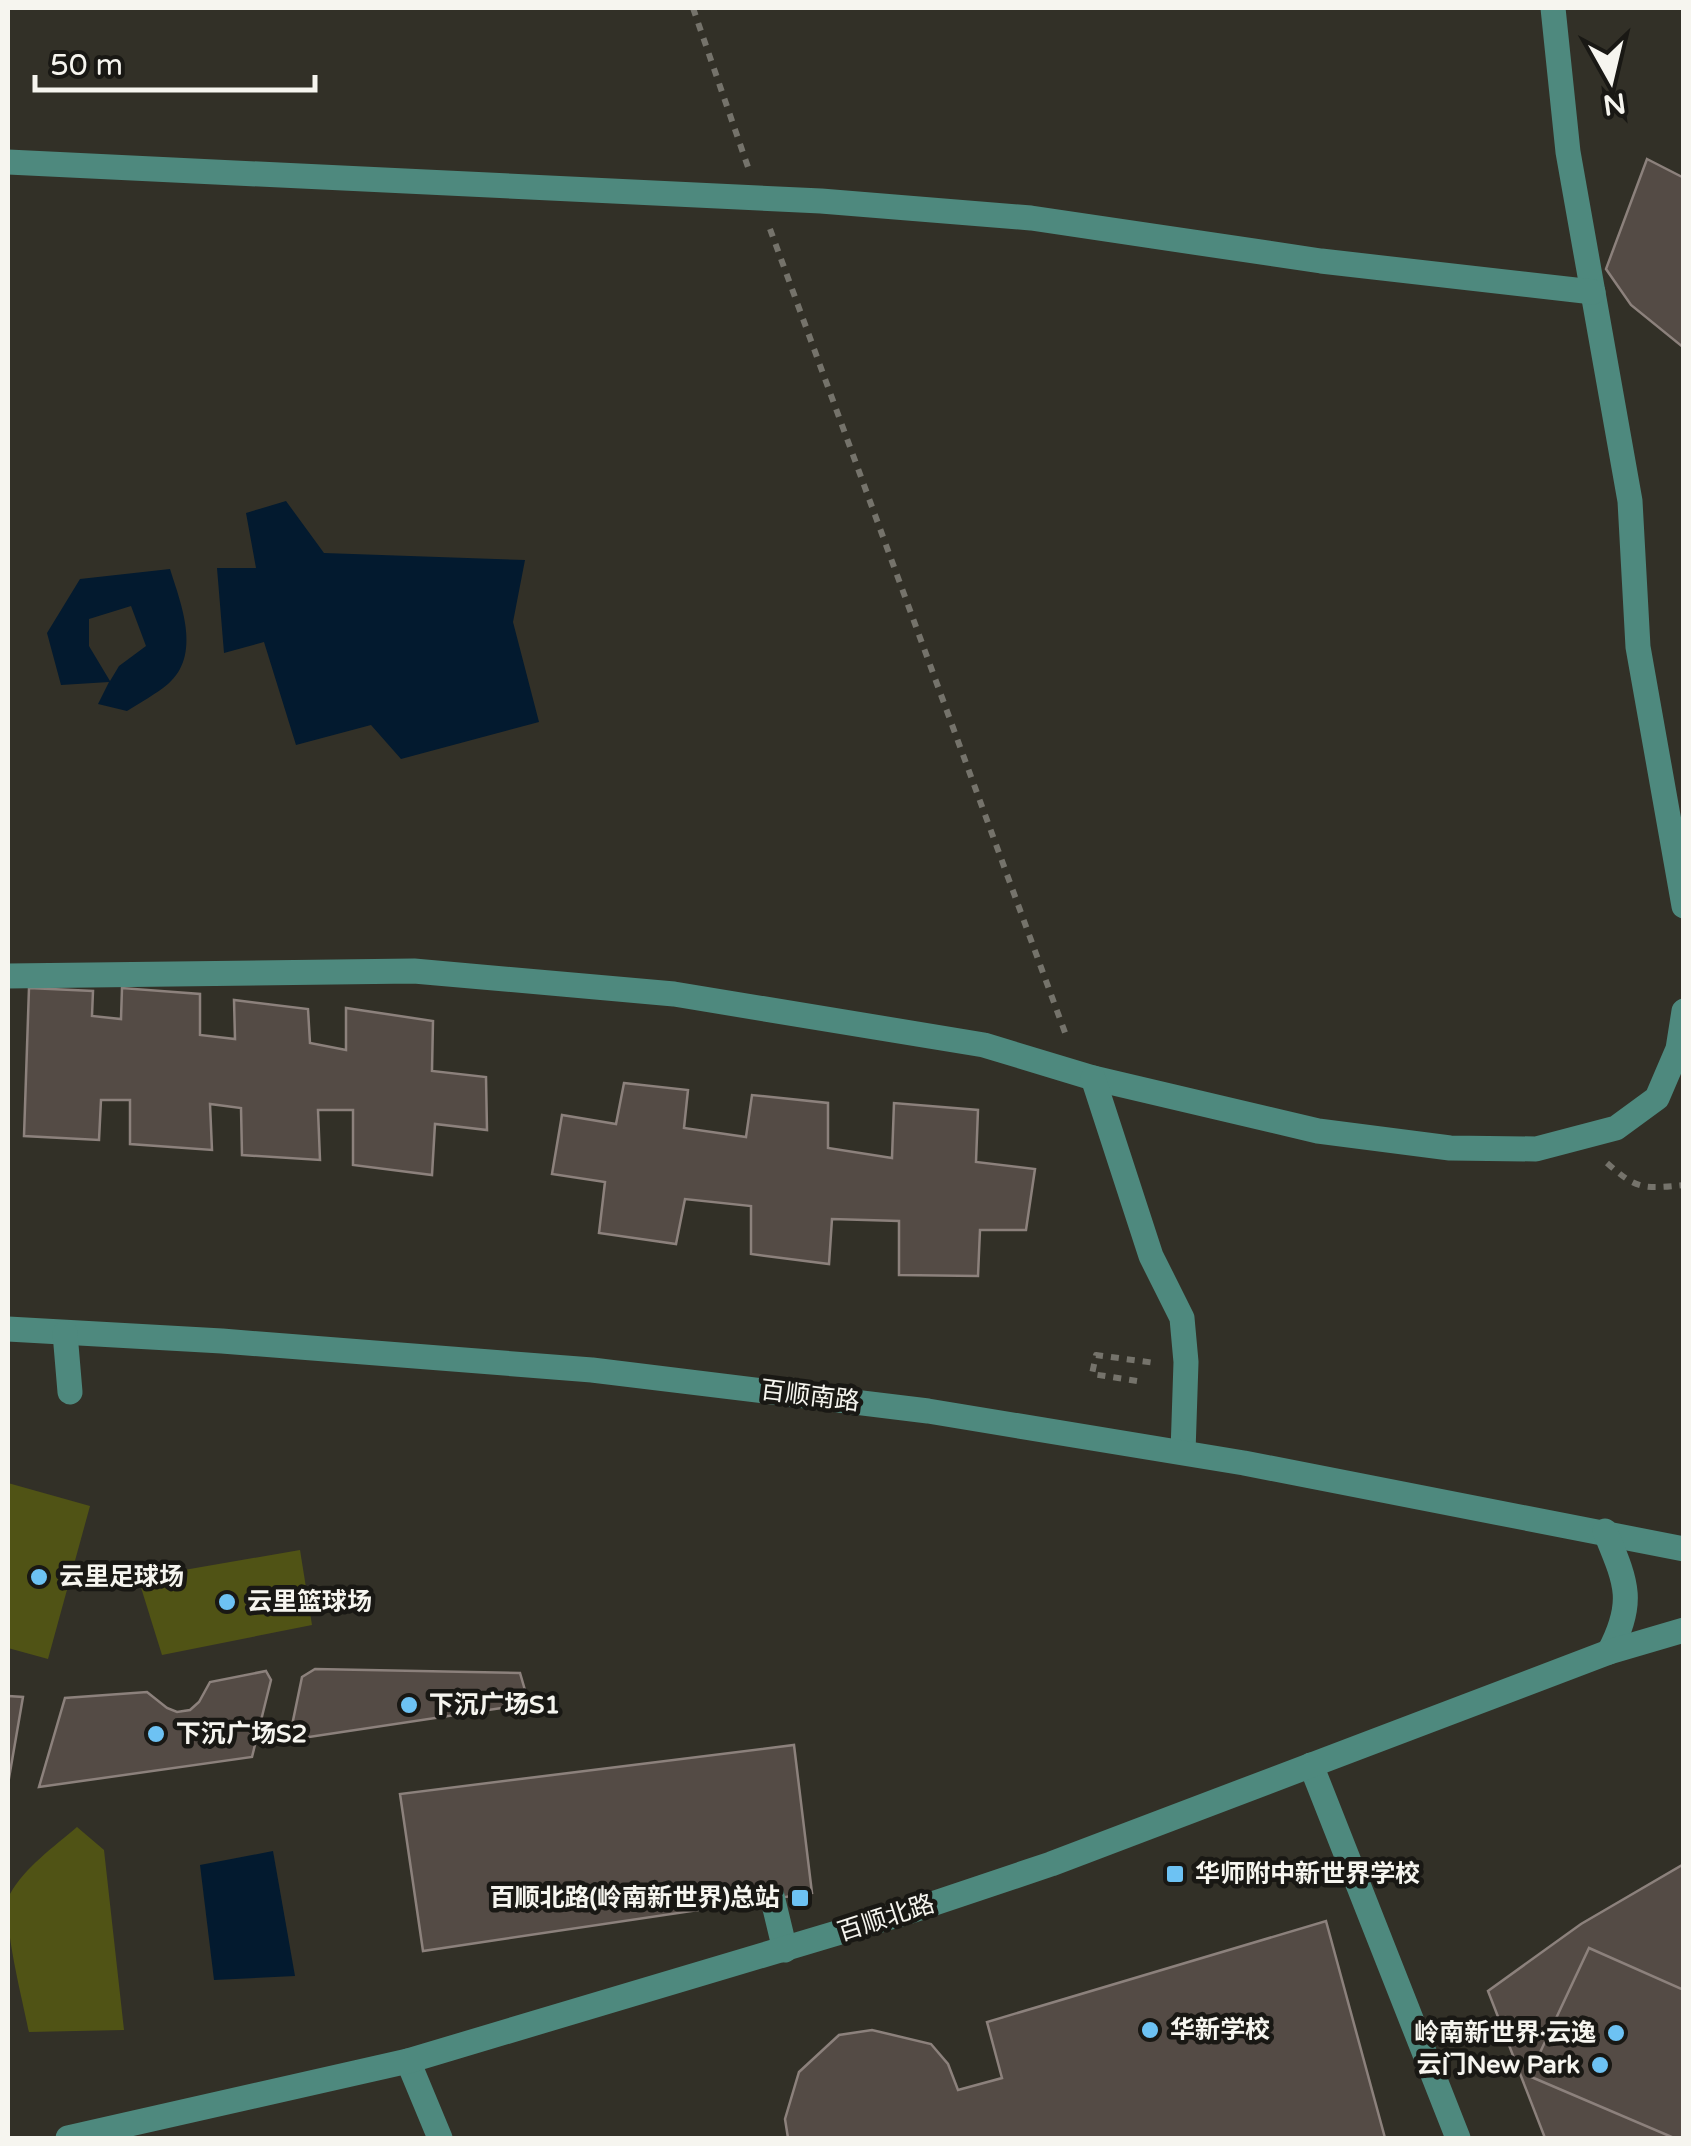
<svg xmlns="http://www.w3.org/2000/svg" width="1691" height="2146" font-family="'Varela Round','Noto Sans SC',sans-serif">
	<style>
		.green { fill: #505315 }
		.water { fill: #031a2f; fill-rule: evenodd }
		.building { fill: #544b45; stroke: #8c817c; stroke-width: 2.5 }
		.lines { fill: none; stroke-linecap: round; stroke-linejoin: round }
		.path { stroke: #75736b; stroke-width: 6; stroke-dasharray: 8 8; stroke-linecap: butt }
		.minor { stroke: #4e897e; stroke-width: 25 }
		.poi-dot { fill: #6dc2f3; stroke: #191814; stroke-width: 4 }
		.labels { text-anchor: middle; dominant-baseline: central; stroke-width: 9; stroke-linejoin: round; paint-order: stroke }
		.street-label { font-size: 25px; fill: #f6f5ef; stroke: #191814 }
		.poi-label { font-size: 25px; font-weight: bold; fill: #f6f5ef; stroke: #191814; text-anchor: start }
	</style>
	<rect width="100%" height="100%" fill="#323027"/>
	<g class="green">
		<path d="M8 1483 90 1506 48 1659 8 1648Z"/>
		<path d="M300 1550 312 1625 162 1655 138 1578Z"/>
		<path d="M77 1827 104 1850 124 2030 29 2032C24 2005 0 1914 10 1894 25 1867 54 1847 77 1827Z"/>
	</g>
	<g class="water">
		<path d="M286 501 324 553 525 560 513 622 539 722 401 759 371 725 296 745 264 642 224 653 217 568H256L246 513Z"/>
		<path d="M170 569C181 604 202 655 168 684 156 694 141 702 127 711L98 704 109 682 61 685 47 633 80 579ZM131 606 146 646 119 666 110 681 89 646V619Z"/>
		<path d="M273 1851 295 1976 214 1980 200 1865Z"/>
	</g>
	<g class="building">
		<path d="M1647 159 1684 178V348L1631 305 1606 269Z"/>
		<path d="M29 988 93 991 92 1016 121 1019 122 988 200 994V1035L235 1039 234 1000 308 1009 310 1043 346 1050V1008L433 1021 432 1071 486 1077 487 1130 435 1124 432 1175 353 1165V1110H318L320 1160 242 1155 241 1108 210 1104 212 1150 130 1144V1100H101L99 1140 24 1136Z"/>
		<path d="M624 1083 688 1090 684 1128 746 1137 752 1095 828 1103V1148L892 1158 894 1103 978 1110 976 1162 1035 1169 1026 1230H980L978 1276 899 1275V1221L832 1219 829 1264 751 1254V1206L685 1199 676 1244 599 1233 605 1182 552 1174 562 1115 616 1124Z"/>
		<path d="M315 1669 520 1673 529 1704 289 1740 302 1677Z"/>
		<path d="M266 1671 271 1680 252 1757 39 1787 65 1698 147 1692 167 1708 177 1712 190 1710 199 1702 210 1682Z"/>
		<path d="M8 1696 23 1697 8 1784Z"/>
		<path d="M794 1745 812 1893 423 1951 400 1794Z"/>
		<path d="M1684 1864V2138H1545L1488 1991 1581 1924Z"/>
		<path d="M1326 1921 1385 2138H788L785 2119 799 2072 839 2035 872 2030 931 2044 948 2064 958 2090 1002 2078 987 2022Z"/>
		<path d="M1589 1948 1684 1990V2138H1674L1529 2076Z"/>
	</g>
	<g class="lines">
		<g class="path">
			<path d="M693 8 749 170"/>
			<path d="M770 229 1067 1038"/>
			<path d="M1607 1163C1637 1190 1644 1189 1684 1185"/>
			<path d="M1137 1381 1092 1374 1096 1355 1155 1363"/>
		</g>
		<g class="minor">
			<path d="M1553 8 1568 152 1630 501 1638 647 1684 906"/>
			<path d="M8 162 821 201 1031 218 1321 261 1593 292"/>
			<path d="M8 976 414 971 674 994 984 1045 1093 1078 1318 1131 1450 1148 1536 1149 1616 1128 1657 1098 1678 1049 1684 1011"/>
			<path d="M1093 1078 1151 1256 1182 1318 1186 1362 1183 1452"/>
			<path d="M8 1329 222 1341 592 1370 928 1411 1244 1463 1684 1549"/>
			<path d="M65 1333 70 1392"/>
			<path d="M1605 1531C1626 1582 1636 1601 1609 1652"/>
			<path d="M1311 1765 1458 2138"/>
			<path d="M772 1896 785 1950"/>
			<path d="M408 2061 440 2138"/>
			<path d="M68 2138 408 2061 914 1910 1051 1864 1609 1652 1684 1630"/>
		</g>
	</g>
	<g class="poi-dot">
		<circle cx="39" cy="1577" r="10"/>
		<circle cx="227" cy="1602" r="10"/>
		<circle cx="409" cy="1705" r="10"/>
		<circle cx="156" cy="1734" r="10"/>
		<rect x="1165" y="1864" width="20" height="20" rx="5"/>
		<rect x="790" y="1888" width="20" height="20" rx="5"/>
		<circle cx="1150" cy="2030" r="10"/>
		<circle cx="1616" cy="2033" r="10"/>
		<circle cx="1600" cy="2065" r="10"/>
	</g>
	<g class="labels">
		<g class="street-label">
			<text transform="translate(810 1396) rotate(7)">百顺南路</text>
			<text transform="translate(886 1918) rotate(-18)">百顺北路</text>
		</g>
		<g class="poi-label">
			<text x="59" y="1577">云里足球场</text>
			<text x="247" y="1602">云里篮球场</text>
			<text x="429" y="1705">下沉广场S1</text>
			<text x="176" y="1734">下沉广场S2</text>
			<text x="1195" y="1874">华师附中新世界学校</text>
			<text x="780" y="1898" text-anchor="end">百顺北路(岭南新世界)总站</text>
			<text x="1170" y="2030">华新学校</text>
			<text x="1596" y="2033" text-anchor="end">岭南新世界·云逸</text>
			<text x="1580" y="2065" text-anchor="end">云门New Park</text>
		</g>
	</g>
	<rect width="1691" height="2146" fill="none" stroke="#f6f5ef" stroke-width="20"/>
	<g transform="translate(1611 80) rotate(172)" stroke="#191814" stroke-width="8" paint-order="stroke">
	<path d="M0-8L18 38L0 25L-18 38Z" fill="#f6f5ef"/>
	<text y="-15" font-size="28" font-weight="bold" text-anchor="middle" fill="#f6f5ef">N</text>
	</g>
	<path d="M35 75v15h280v-15" fill="none" stroke="#f6f5ef" stroke-width="5"/>
	<text x="50" y="75" font-size="30" fill="#f6f5ef" stroke="#191814" stroke-width="8" paint-order="stroke">50 m</text>
</svg>
